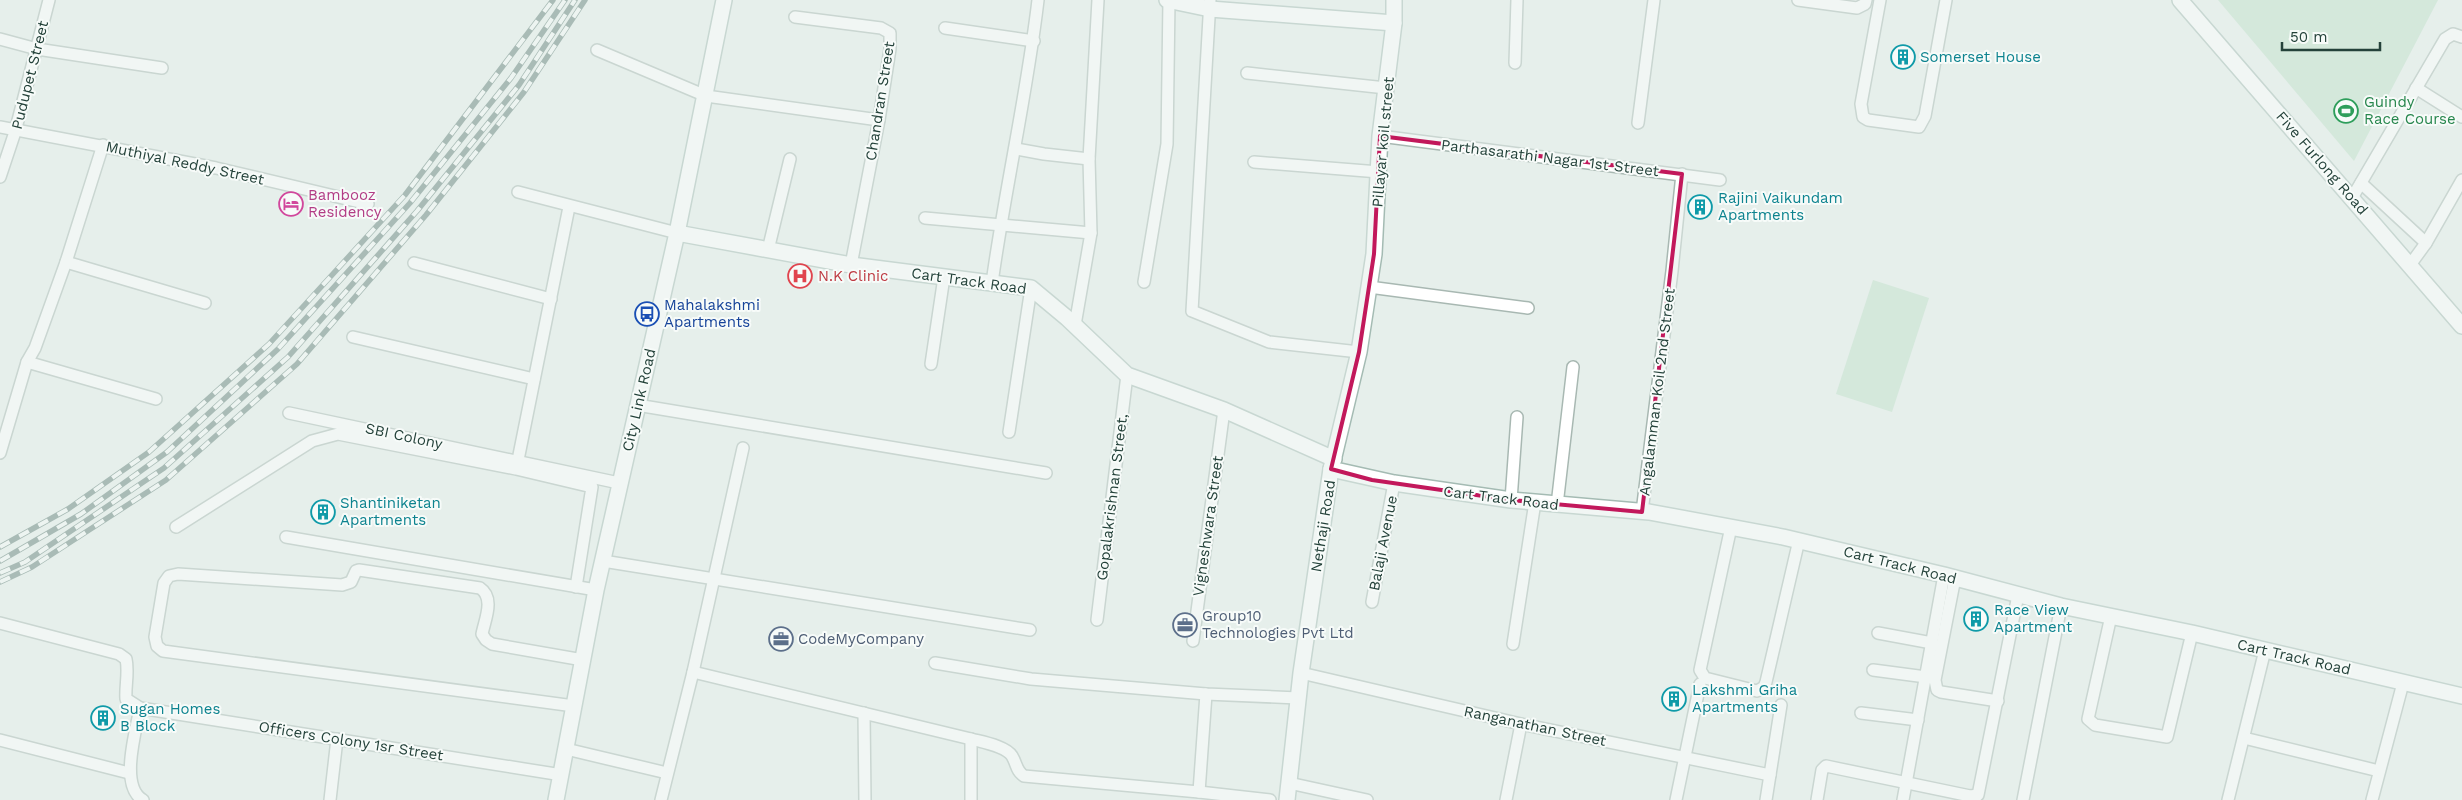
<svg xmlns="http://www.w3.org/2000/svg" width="2462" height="800" font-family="'Work Sans',sans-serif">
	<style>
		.green { fill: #bfe0c8 }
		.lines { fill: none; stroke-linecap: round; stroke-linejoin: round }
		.street-casing { stroke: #a8b8b2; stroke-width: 14 }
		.secondary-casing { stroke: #a4bbb3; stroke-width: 18 }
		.street { stroke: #fff; stroke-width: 11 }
		.secondary { stroke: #fff; stroke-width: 15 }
		.rail-casing { stroke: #5f7d75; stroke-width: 5.5 }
		.rail { stroke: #f7fbf9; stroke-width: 4; stroke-dasharray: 11; stroke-linecap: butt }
		.marked { fill: none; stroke: #c2185b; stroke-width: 4; stroke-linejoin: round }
		.labels { text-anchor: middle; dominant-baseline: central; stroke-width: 4; stroke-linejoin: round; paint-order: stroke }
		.culture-label { font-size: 15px; fill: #0d838f; stroke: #f7fbf9; text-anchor: start }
		.street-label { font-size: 15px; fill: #24423a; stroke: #f7fbf9 }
		.leisure-label { font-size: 15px; fill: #27864d; stroke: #f7fbf9; text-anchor: start }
		.hotel-label { font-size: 15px; fill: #b23c85; stroke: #f7fbf9; text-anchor: start }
		.health-label { font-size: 15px; fill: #be3a42; stroke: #f7fbf9; text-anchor: start }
		.transit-label { font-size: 15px; fill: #164399; stroke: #f7fbf9; text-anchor: start }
		.service-label { font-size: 15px; fill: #4e5e75; stroke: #f7fbf9; text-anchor: start }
	</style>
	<rect width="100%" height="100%" fill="#e6efeb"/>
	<g class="green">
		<path d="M2218 0H2438L2354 161Z"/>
		<path d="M1873 280 1929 298 1892 412 1836 394Z"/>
	</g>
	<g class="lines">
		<g class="street-casing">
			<g id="street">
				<path d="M1210 0 1192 311 1269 342 1359 352"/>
				<path d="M1798 0 1857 8 1865 4 1866 0"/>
				<path d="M1880 0 1861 104 1863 117 1868 120 1919 127 1925 116 1946 0"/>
				<path d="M795 17 881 28 890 33V49L879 120 851 265"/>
				<path d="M945 28 1034 41"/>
				<path d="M0 39 37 49 162 68"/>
				<path d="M597 50 706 96 879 120"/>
				<path d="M1515 63 1517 0"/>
				<path d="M1247 73 1386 88"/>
				<path d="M2416 88 2462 117"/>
				<path d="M1638 123 1654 0"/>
				<path d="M0 127 216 168 368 204"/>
				<path d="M1380 136 1720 180"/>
				<path d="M1016 149 1044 154 1089 159"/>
				<path d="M1254 162 1379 172"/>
				<path d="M0 177 15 132 49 0"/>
				<path d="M2361 183 2426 243"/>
				<path d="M518 192 677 233"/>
				<path d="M2352 198 2445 39 2453 34 2462 37"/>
				<path d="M925 218 1091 233"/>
				<path d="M768 250 790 159"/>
				<path d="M66 262 205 303"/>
				<path d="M414 263 551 299"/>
				<path d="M2410 265 2426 243 2462 180"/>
				<path d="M1144 282 1167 144 1169 0"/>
				<path d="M992 283C1005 188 1027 95 1038 0"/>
				<path d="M1369 287 1528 308"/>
				<path d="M1075 325 1091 233 1089 159 1098 0"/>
				<path d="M353 337 534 379"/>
				<path d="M27 362 156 399"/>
				<path d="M931 364 944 277"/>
				<path d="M637 405 1046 473"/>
				<path d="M289 413 619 483"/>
				<path d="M1009 432 1031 288"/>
				<path d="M0 453 27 362 35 348 66 262 103 145"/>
				<path d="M518 460 569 207"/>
				<path d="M1511 500 1517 417"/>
				<path d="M1557 505 1573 367"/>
				<path d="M1642 512 1672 271 1682 174"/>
				<path d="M176 527 312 441 338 434 516 469 592 487 576 587"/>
				<path d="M1731 527 1700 670 1705 678 1757 691 1764 687 1766 682 1799 540"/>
				<path d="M286 537 596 590"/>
				<path d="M603 561 1030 630"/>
				<path d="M1955 578 1935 680 1937 690 1941 692 1998 701"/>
				<path d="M1372 602 1394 483"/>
				<path d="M2111 616 2088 719 2095 725 2167 737 2192 633"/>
				<path d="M1097 620 1127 375"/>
				<path d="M0 623 119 654 126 659C129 672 125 686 126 699L140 708 562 775"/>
				<path d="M1878 633 1932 643"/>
				<path d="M1193 641 1224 410"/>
				<path d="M1513 644 1535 502"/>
				<path d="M935 663 1031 679 1206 694 1298 698"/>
				<path d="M1873 670 1926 677"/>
				<path d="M693 672 971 739C982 742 1006 746 1012 756 1017 764 1016 771 1024 776L1199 792 1206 694"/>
				<path d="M1301 673 1521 724 1770 775"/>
				<path d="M574 706 163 651 157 646 155 637 164 583 169 576 178 574 342 585 351 582 356 571 359 570 480 588C495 598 485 619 482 634L486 640 492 644 583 660"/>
				<path d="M140 708C136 731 119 786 143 800"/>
				<path d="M864 713 865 800"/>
				<path d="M1861 713 1918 720"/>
				<path d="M2244 738 2379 771"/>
				<path d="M0 740 129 773"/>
				<path d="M566 749 667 773"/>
				<path d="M1289 783 1367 800"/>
				<path d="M1199 792 1270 800"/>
				<path d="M330 800 337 739"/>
				<path d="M661 800 693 672 743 448"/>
				<path d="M971 800V739"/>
				<path d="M1506 800 1521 724"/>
				<path d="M1676 800 1700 684"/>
				<path d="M1766 800 1781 705"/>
				<path d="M1817 800 1822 770 1826 766 1970 796 1978 795 2018 595"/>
				<path d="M1903 800 1944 575"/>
				<path d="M2023 800 2061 606"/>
				<path d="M2228 800 2265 650"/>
				<path d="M2372 800 2403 683"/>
			</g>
		</g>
		<g class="secondary-casing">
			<g id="secondary">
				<path d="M1167 0 1210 9 1394 23"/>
				<path d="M2180 0 2462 326"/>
				<path d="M677 233 851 265 1031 288 1067 318 1127 375 1224 410 1334 459"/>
				<path d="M1331 469 1394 483 1511 500 1649 512 1783 537 1944 575 2061 606 2192 633 2462 696"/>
				<path d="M556 800 596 590 677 233 724 0"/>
				<path d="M1287 800 1301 673 1331 469 1359 352 1374 254 1380 136 1394 23V0"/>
			</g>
		</g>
		<use href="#street" class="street"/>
		<use href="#secondary" class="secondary"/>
		<g class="rail-casing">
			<g id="rail">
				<path d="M0 547 68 509 149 452 269 344 405 195 553 0"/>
				<path d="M0 561 81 514 167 452 278 349 410 203 511 78 565 0"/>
				<path d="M0 573 25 562 164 468 288 357 417 211 519 85 575 0"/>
				<path d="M0 582 32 567 166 480 297 364 426 215 524 92 585 0"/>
			</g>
		</g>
		<use href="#rail" class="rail"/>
	</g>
	<path d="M0 0H2462V800H0ZM1380 136 1682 174 1642 512 1511 500 1372 480 1331 469 1359 352 1374 254Z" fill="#e6efeb" fill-opacity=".55" fill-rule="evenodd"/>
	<path class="marked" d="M1380 136 1682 174 1642 512 1511 500 1372 480 1331 469 1359 352 1374 254Z"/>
	<defs>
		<g id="building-ring" transform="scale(1.25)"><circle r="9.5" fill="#f7fbf9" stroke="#0f9aa8" stroke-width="1.5"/><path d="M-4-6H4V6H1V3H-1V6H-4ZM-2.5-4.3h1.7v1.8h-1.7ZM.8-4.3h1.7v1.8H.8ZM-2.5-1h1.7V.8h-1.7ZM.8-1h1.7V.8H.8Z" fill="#0f9aa8"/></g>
		<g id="stadium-ring" transform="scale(1.25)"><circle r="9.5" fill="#f7fbf9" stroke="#2e9e5b" stroke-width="1.5"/><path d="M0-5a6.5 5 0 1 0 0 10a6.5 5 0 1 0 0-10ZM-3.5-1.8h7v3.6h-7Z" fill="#2e9e5b"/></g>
		<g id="hotel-ring" transform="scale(1.25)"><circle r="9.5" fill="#f7fbf9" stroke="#d1479c" stroke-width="1.5"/><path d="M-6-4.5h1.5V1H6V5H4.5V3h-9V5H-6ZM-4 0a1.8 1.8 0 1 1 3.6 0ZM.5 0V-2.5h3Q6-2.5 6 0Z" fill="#d1479c"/></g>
		<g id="hospital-ring" transform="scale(1.25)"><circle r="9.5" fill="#f7fbf9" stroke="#e0444e" stroke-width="1.5"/><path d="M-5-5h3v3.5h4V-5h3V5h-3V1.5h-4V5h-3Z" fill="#e0444e"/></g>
		<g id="bus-ring" transform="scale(1.25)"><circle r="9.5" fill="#f7fbf9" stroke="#1a4fb4" stroke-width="1.5"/><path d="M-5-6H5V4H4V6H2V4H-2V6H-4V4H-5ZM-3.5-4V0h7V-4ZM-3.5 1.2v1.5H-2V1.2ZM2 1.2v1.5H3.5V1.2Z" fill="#1a4fb4"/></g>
		<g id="office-ring" transform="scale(1.25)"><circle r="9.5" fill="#f7fbf9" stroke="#5c6f8a" stroke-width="1.5"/><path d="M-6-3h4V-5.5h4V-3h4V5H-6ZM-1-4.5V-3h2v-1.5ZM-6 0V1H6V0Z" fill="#5c6f8a"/></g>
	</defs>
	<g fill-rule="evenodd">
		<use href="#building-ring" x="1903" y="57"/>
		<use href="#stadium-ring" x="2346" y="111"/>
		<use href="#hotel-ring" x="291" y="204"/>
		<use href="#building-ring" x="1700" y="207"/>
		<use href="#hospital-ring" x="800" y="276"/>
		<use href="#bus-ring" x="647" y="314"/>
		<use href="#building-ring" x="323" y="512"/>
		<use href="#building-ring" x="1976" y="619"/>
		<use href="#office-ring" x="1185" y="625"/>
		<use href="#office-ring" x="781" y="639"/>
		<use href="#building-ring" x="1674" y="699"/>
		<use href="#building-ring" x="103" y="718"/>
	</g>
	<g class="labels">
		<g class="culture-label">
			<text x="1920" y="57">Somerset House</text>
			<text x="1718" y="198">Rajini Vaikundam<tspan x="1718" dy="17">Apartments</tspan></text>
			<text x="340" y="503">Shantiniketan<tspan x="340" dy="17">Apartments</tspan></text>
			<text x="1994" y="610">Race View<tspan x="1994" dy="17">Apartment</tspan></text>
			<text x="1692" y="690">Lakshmi Griha<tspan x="1692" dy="17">Apartments</tspan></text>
			<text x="120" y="709">Sugan Homes<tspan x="120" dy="17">B Block</tspan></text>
		</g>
		<g class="street-label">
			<text transform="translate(30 75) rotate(-76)">Pudupet Street</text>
			<text transform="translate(880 101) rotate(-81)">Chandran Street</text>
			<text transform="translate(1383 142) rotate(-85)">Pillayar koil street</text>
			<text transform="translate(1550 158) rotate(7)">Parthasarathi Nagar 1st Street</text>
			<text transform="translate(185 163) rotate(12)">Muthiyal Reddy Street</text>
			<text transform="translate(2322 163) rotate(49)">Five Furlong Road</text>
			<text transform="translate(969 281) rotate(8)">Cart Track Road</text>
			<text transform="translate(1657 392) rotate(-83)">Angalamman Koil 2nd Street</text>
			<text transform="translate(639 400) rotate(-77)">City Link Road</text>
			<text transform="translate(404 436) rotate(12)">SBI Colony</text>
			<text transform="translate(1112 497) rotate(-83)">Gopalakrishnan Street,</text>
			<text transform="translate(1501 498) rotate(7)">Cart Track Road</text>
			<text transform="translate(1208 526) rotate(-82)">Vigneshwara Street</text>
			<text transform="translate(1323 526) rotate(-81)">Nethaji Road</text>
			<text transform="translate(1383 543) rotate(-79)">Balaji Avenue</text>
			<text transform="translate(1900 565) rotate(14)">Cart Track Road</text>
			<text transform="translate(2294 657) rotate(13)">Cart Track Road</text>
			<text transform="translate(1535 726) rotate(12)">Ranganathan Street</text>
			<text transform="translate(351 741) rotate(9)">Officers Colony 1sr Street</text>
		</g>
		<g class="leisure-label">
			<text x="2364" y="102">Guindy<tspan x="2364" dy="17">Race Course</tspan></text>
		</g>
		<g class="hotel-label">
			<text x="308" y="195">Bambooz<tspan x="308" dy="17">Residency</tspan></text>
		</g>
		<g class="health-label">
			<text x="818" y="276">N.K Clinic</text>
		</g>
		<g class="transit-label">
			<text x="664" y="305">Mahalakshmi<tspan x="664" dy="17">Apartments</tspan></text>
		</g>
		<g class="service-label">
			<text x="1202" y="616">Group10<tspan x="1202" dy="17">Technologies Pvt Ltd</tspan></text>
			<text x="798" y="639">CodeMyCompany</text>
		</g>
	</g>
	<path d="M2282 42v8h98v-8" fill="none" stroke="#24423a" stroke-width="2.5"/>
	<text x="2290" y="42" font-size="15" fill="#24423a" stroke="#f7fbf9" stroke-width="4" paint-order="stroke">50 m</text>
</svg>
